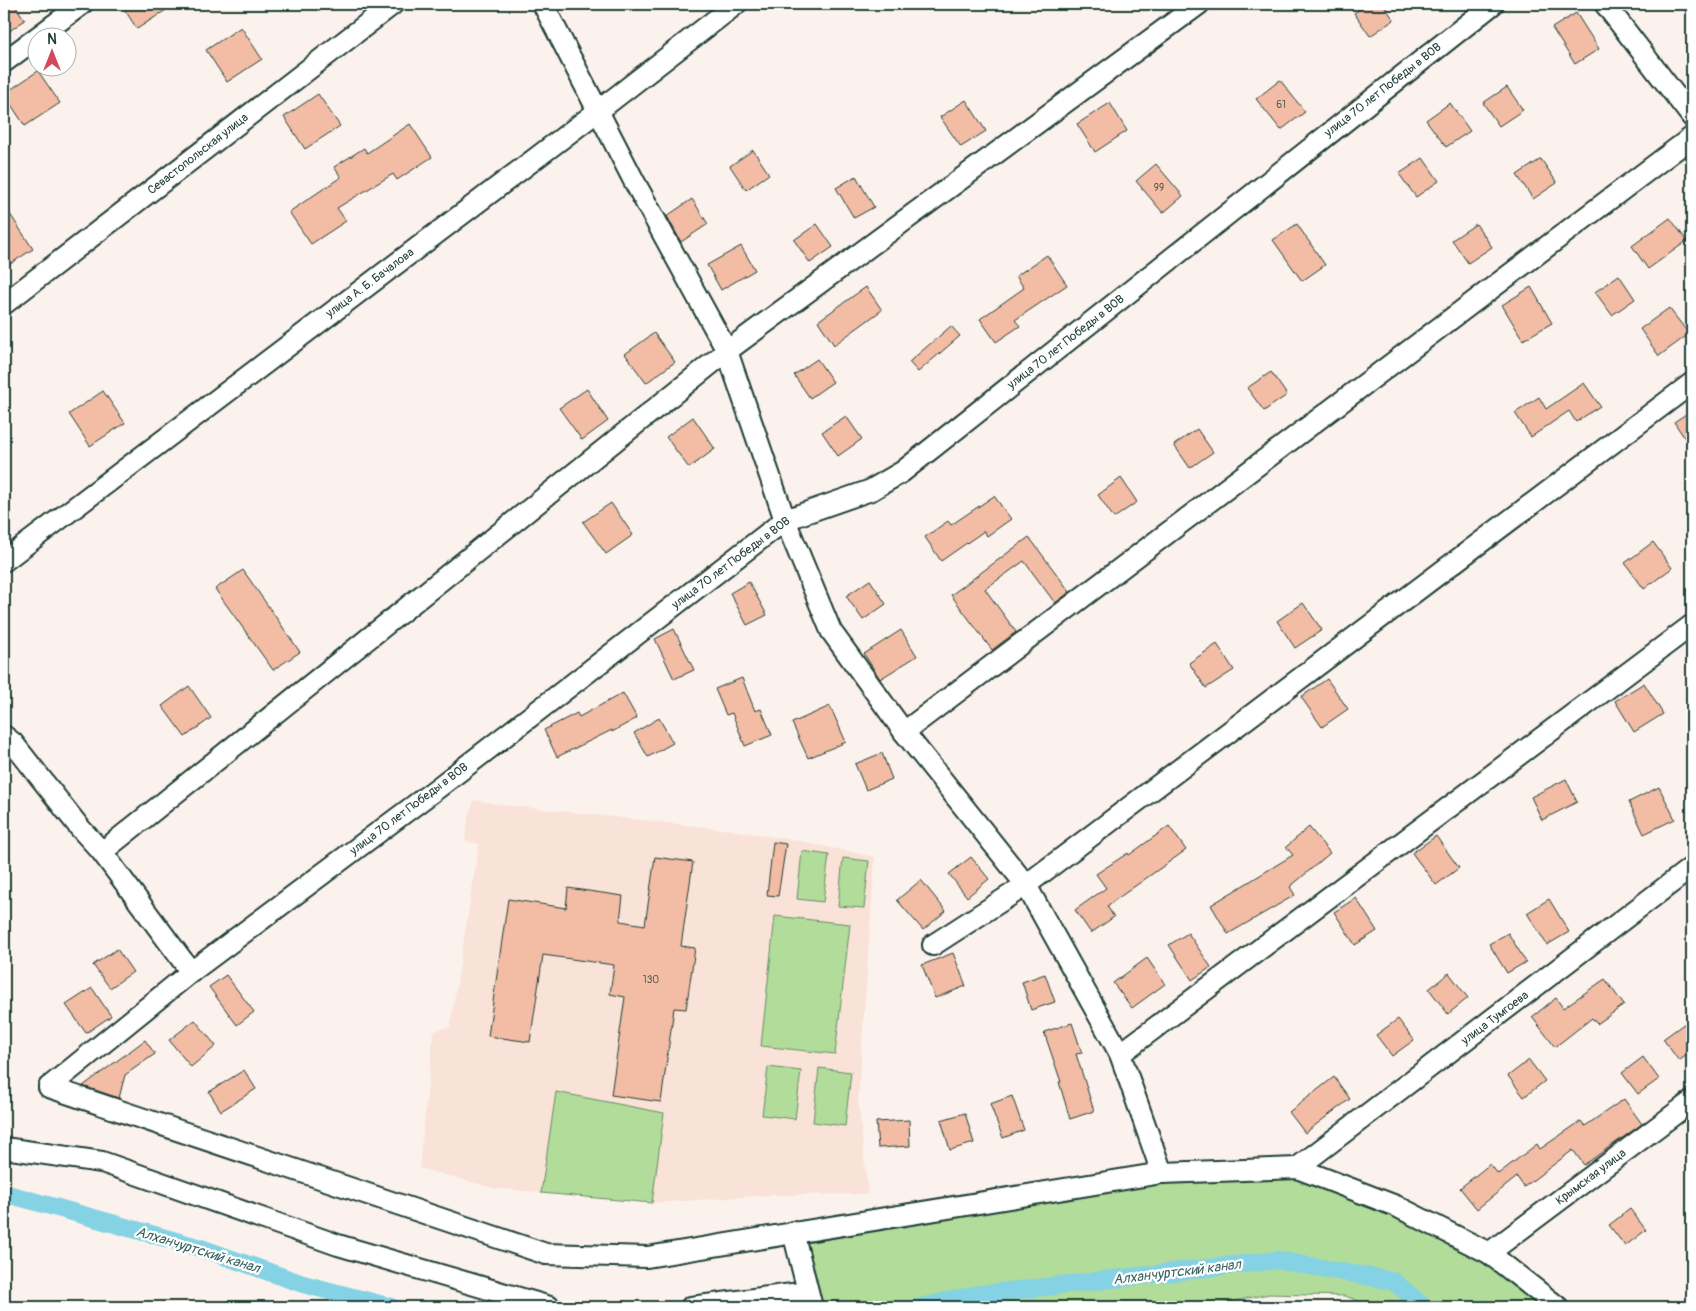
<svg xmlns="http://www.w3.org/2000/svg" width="1696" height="1311" font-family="Pangolin,sans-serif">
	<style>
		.built { fill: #f9e2d7 }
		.green { fill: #b1dc9a; stroke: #688c67 }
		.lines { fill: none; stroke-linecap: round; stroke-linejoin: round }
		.canal { stroke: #84d2e3; stroke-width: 18 }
		.building { fill: #f2bca5; stroke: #1f3d34 }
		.minor-casing { stroke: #1f3d34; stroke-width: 24 }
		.minor { stroke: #fff; stroke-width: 20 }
		.labels { text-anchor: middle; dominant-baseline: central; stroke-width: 4.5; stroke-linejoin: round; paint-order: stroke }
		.number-label { font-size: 10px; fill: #545d50 }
		.street-label { font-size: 12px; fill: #1f3d34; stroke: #fff }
		.water-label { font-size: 14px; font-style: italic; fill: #386260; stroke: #fff }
	</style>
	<rect width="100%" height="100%" fill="#fcf2ed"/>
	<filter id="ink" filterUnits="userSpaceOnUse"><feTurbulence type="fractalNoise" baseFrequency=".02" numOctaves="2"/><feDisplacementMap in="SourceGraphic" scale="10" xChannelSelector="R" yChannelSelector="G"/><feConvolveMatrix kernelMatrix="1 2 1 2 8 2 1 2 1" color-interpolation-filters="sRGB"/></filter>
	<g filter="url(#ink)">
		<path class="built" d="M474 800 497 804 731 830 794 840 875 857 858 1099 868 1194 772 1195 652 1203 493 1188 419 1168 434 1031 450 1027 479 844 465 841 469 815Z"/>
		<g class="green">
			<path d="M802 851 829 855 823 902 797 899Z"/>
			<path d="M843 858 869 861 864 908 838 906Z"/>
			<path d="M775 916 850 924 835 1054 761 1046Z"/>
			<path d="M768 1067 801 1071 795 1119 762 1115Z"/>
			<path d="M819 1068 851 1072 845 1126 813 1122Z"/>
			<path d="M556 1092 664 1113 652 1203 541 1193Z"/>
			<path d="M1297 1168 1396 1206 1558 1307H1375L1345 1296 1269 1294 1203 1307H812L793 1232 1162 1173Z"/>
		</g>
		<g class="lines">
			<g class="canal">
				<path d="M4 1193 201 1248 303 1284 391 1307"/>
				<path d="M920 1307 975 1295 1277 1260 1393 1281 1424 1307"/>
			</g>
		</g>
		<g class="building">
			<path d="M4 4H14L25 20 4 35Z"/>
			<path d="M121 4H175L137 29Z"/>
			<path d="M1367 4H1383L1394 20 1370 36 1354 13Z"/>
			<path d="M1576 13 1599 49 1575 64 1552 28Z"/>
			<path d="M241 27 262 59 227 82 206 50Z"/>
			<path d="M38 71 60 103 25 126 4 94Z"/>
			<path d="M1280 80 1305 112 1281 130 1256 99Z"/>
			<path d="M1507 87 1523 110 1499 126 1483 103Z"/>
			<path d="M318 94 340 126 305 149 284 117Z"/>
			<path d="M966 100 986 131 961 147 940 117Z"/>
			<path d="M1110 103 1127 131 1095 152 1077 124Z"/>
			<path d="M1450 103 1470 131 1446 147 1426 120Z"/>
			<path d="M410 124 432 157 397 180 393 174 337 208 346 221 311 244 289 212 341 177 334 167 364 148 367 153Z"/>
			<path d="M753 150 769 174 746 190 730 166Z"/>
			<path d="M1423 158 1439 181 1416 197 1399 174Z"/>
			<path d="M1541 159 1557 183 1533 199 1517 175Z"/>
			<path d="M1156 164 1183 196 1163 213 1136 181Z"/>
			<path d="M856 176 874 207 854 218 836 188Z"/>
			<path d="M692 199 708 224 681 242 667 216Z"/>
			<path d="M4 205 33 249 4 268Z"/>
			<path d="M1670 218 1687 241 1648 269 1632 246Z"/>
			<path d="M817 224 833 247 810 263 794 240Z"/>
			<path d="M1297 224 1325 265 1302 281 1273 240Z"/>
			<path d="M1476 224 1492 247 1468 263 1452 240Z"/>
			<path d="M741 246 755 270 721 290 707 265Z"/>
			<path d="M1047 255 1067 285 1015 320 1020 326 996 342 980 319 1024 288 1016 276Z"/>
			<path d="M1619 275 1635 299 1612 315 1595 292Z"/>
			<path d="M866 287 882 310 834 345 818 321Z"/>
			<path d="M1531 287 1552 323 1523 340 1502 305Z"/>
			<path d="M1669 308 1689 334 1659 356 1640 329Z"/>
			<path d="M951 326 960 336 918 372 909 362Z"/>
			<path d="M654 333 675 362 646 383 625 354Z"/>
			<path d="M817 359 833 382 810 398 794 375Z"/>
			<path d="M1271 372 1287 395 1264 411 1247 388Z"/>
			<path d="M1584 383 1600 406 1576 422 1569 411 1531 437 1515 413 1539 397 1546 409Z"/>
			<path d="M587 389 608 421 582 440 559 408Z"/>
			<path d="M103 391 125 423 90 446 69 414Z"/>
			<path d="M1686 414 1692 422V449L1674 422Z"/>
			<path d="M846 416 862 439 838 456 822 432Z"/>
			<path d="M693 417 715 449 689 468 666 437Z"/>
			<path d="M1197 429 1213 452 1190 468 1174 445Z"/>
			<path d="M1121 478 1137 502 1114 518 1098 495Z"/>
			<path d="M994 496 1011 519 987 536 984 531 941 561 925 537 948 521 951 525Z"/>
			<path d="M611 503 633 535 606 554 583 522Z"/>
			<path d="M1029 537 1070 592 1055 603 1024 561 985 589 1016 632 992 650 951 595Z"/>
			<path d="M1653 542 1672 568 1644 589 1625 563Z"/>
			<path d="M243 570 300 652 273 670 215 589Z"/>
			<path d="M870 580 886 604 863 620 846 596Z"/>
			<path d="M749 582 767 615 747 625 730 593Z"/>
			<path d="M1303 603 1322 630 1295 648 1277 621Z"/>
			<path d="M674 629 694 670 674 679 655 639Z"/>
			<path d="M901 630 917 656 880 679 864 654Z"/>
			<path d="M1217 644 1234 670 1206 688 1189 663Z"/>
			<path d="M742 678 755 711 761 709 772 735 745 746 732 713 726 715 715 689Z"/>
			<path d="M1327 679 1348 709 1322 727 1301 697Z"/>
			<path d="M1644 683 1663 714 1634 732 1615 701Z"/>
			<path d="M189 686 211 718 185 737 162 706Z"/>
			<path d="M623 693 637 718 612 732V730L557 757 544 730 577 713 579 717Z"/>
			<path d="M830 706 846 742 808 758 792 723Z"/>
			<path d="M659 718 673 743 648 757 634 733Z"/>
			<path d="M882 753 892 779 866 790 855 764Z"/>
			<path d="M1566 779 1577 802 1542 820 1531 797Z"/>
			<path d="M1659 787 1675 819 1644 834 1629 802Z"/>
			<path d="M1169 826 1186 850 1107 906 1114 917 1091 933 1075 910 1106 888 1096 874 1128 853 1129 855Z"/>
			<path d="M1309 827 1330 853 1290 887 1295 895 1228 934 1211 905 1293 855 1286 847Z"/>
			<path d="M1436 836 1459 868 1436 885 1412 853Z"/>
			<path d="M773 842 786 844 778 896 767 895Z"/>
			<path d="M655 857 693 862 681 946 695 948 686 1009 674 1008 661 1102 611 1095 625 997 610 994 614 965 543 955 530 1042 488 1036 508 899 566 908 568 888 623 896 620 921 645 925Z"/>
			<path d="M971 857 989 879 967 897 949 874Z"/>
			<path d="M921 880 946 911 923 930 897 900Z"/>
			<path d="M1356 898 1377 931 1355 945 1334 912Z"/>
			<path d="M1549 899 1569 932 1547 945 1527 913Z"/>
			<path d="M1188 933 1211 967 1192 980 1169 945Z"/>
			<path d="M1508 933 1526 962 1507 973 1489 944Z"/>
			<path d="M117 949 133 972 110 988 93 965Z"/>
			<path d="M953 953 966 986 935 998 922 965Z"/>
			<path d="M1147 958 1165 984 1132 1008 1113 983Z"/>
			<path d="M1449 973 1468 998 1448 1014 1429 989Z"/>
			<path d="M1045 974 1055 1002 1031 1010 1022 982Z"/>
			<path d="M226 975 254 1012 237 1025 209 987Z"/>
			<path d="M1605 979 1624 1005 1597 1024 1592 1018 1555 1047 1532 1017 1556 998 1563 1008Z"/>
			<path d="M92 988 111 1016 86 1033 66 1005Z"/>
			<path d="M1692 1018V1051L1679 1061 1663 1039Z"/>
			<path d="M1398 1019 1414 1040 1392 1056 1376 1035Z"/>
			<path d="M195 1020 216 1046 191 1067 169 1040Z"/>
			<path d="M1072 1023 1082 1053 1076 1054 1094 1111 1070 1119 1059 1082H1061L1044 1032Z"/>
			<path d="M145 1040 155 1054 125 1075 119 1098 83 1086Z"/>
			<path d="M1643 1057 1659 1079 1638 1094 1622 1073Z"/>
			<path d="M1529 1060 1545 1081 1524 1097 1508 1076Z"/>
			<path d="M244 1070 256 1089 221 1111 209 1092Z"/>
			<path d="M1334 1077 1350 1099 1305 1133 1289 1112Z"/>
			<path d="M1012 1096 1024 1130 1003 1138 990 1104Z"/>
			<path d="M1624 1099 1642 1124 1584 1165 1573 1150 1524 1187 1517 1177 1477 1209 1460 1188 1490 1164 1498 1174 1537 1144 1540 1149 1581 1121 1585 1126Z"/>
			<path d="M965 1113 974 1143 950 1150 941 1120Z"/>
			<path d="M909 1120 910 1146 878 1148 876 1122Z"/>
			<path d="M1630 1209 1646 1230 1625 1246 1609 1225Z"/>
		</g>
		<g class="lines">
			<g class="minor-casing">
				<g id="minor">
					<path d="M543 4 634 181 727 351 785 520 831 631 904 732 1026 885 1120 1054 1162 1173"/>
					<path d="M1605 4 1692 117"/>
					<path d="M4 62 82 4"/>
					<path d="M4 304 393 4"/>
					<path d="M4 561 598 111 736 4"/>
					<path d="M904 732 1692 137"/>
					<path d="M4 736 13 743 80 828 102 852 191 972"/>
					<path d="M102 852 727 351 1199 4"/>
					<path d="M933 945 1026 885 1692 383"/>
					<path d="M1120 1054 1692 625"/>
					<path d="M49 1087 191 972 439 787 785 520 871 490 902 472 1493 4"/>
					<path d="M49 1087 546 1254 647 1257 1162 1173 1297 1168 1396 1206 1489 1253 1558 1307"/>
					<path d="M4 1148 102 1162 338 1245 550 1307"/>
					<path d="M1297 1168 1692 867"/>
					<path d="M793 1232 812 1307"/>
					<path d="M1489 1253 1692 1101"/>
					<path d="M691 1307 808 1292"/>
				</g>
			</g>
			<use href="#minor" class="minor"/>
		</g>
	</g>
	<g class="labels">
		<g class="number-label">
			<text x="1281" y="105">61</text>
			<text x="1159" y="188">99</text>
			<text x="651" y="980">130</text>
		</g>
		<g class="street-label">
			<text transform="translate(1383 90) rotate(-38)">улица 70 лет Победы в ВОВ</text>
			<text transform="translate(198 154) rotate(-38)">Севастопольская улица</text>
			<text transform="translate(370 283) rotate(-37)">улица А. Б. Бачалова</text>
			<text transform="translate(1066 342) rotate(-38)">улица 70 лет Победы в ВОВ</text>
			<text transform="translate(731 563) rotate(-37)">улица 70 лет Победы в ВОВ</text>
			<text transform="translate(409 809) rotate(-37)">улица 70 лет Победы в ВОВ</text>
			<text transform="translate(1495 1018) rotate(-37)">улица Тумгоева</text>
			<text transform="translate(1591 1177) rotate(-37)">Крымская улица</text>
		</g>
		<g class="water-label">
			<text transform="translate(198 1250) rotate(17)">Алханчуртский канал</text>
			<text transform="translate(1177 1272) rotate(-7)">Алханчуртский канал</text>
		</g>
	</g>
	<rect width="1696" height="1311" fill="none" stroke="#fff" stroke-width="20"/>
	<rect x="10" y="10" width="1676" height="1291" fill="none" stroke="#1f3d34" stroke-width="2" filter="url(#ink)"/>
	<g transform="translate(52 52)"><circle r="24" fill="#ffffff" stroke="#a5b1ae"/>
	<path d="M0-4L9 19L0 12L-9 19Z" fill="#d1495b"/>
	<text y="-8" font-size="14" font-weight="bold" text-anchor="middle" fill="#1f3d34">N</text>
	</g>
</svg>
